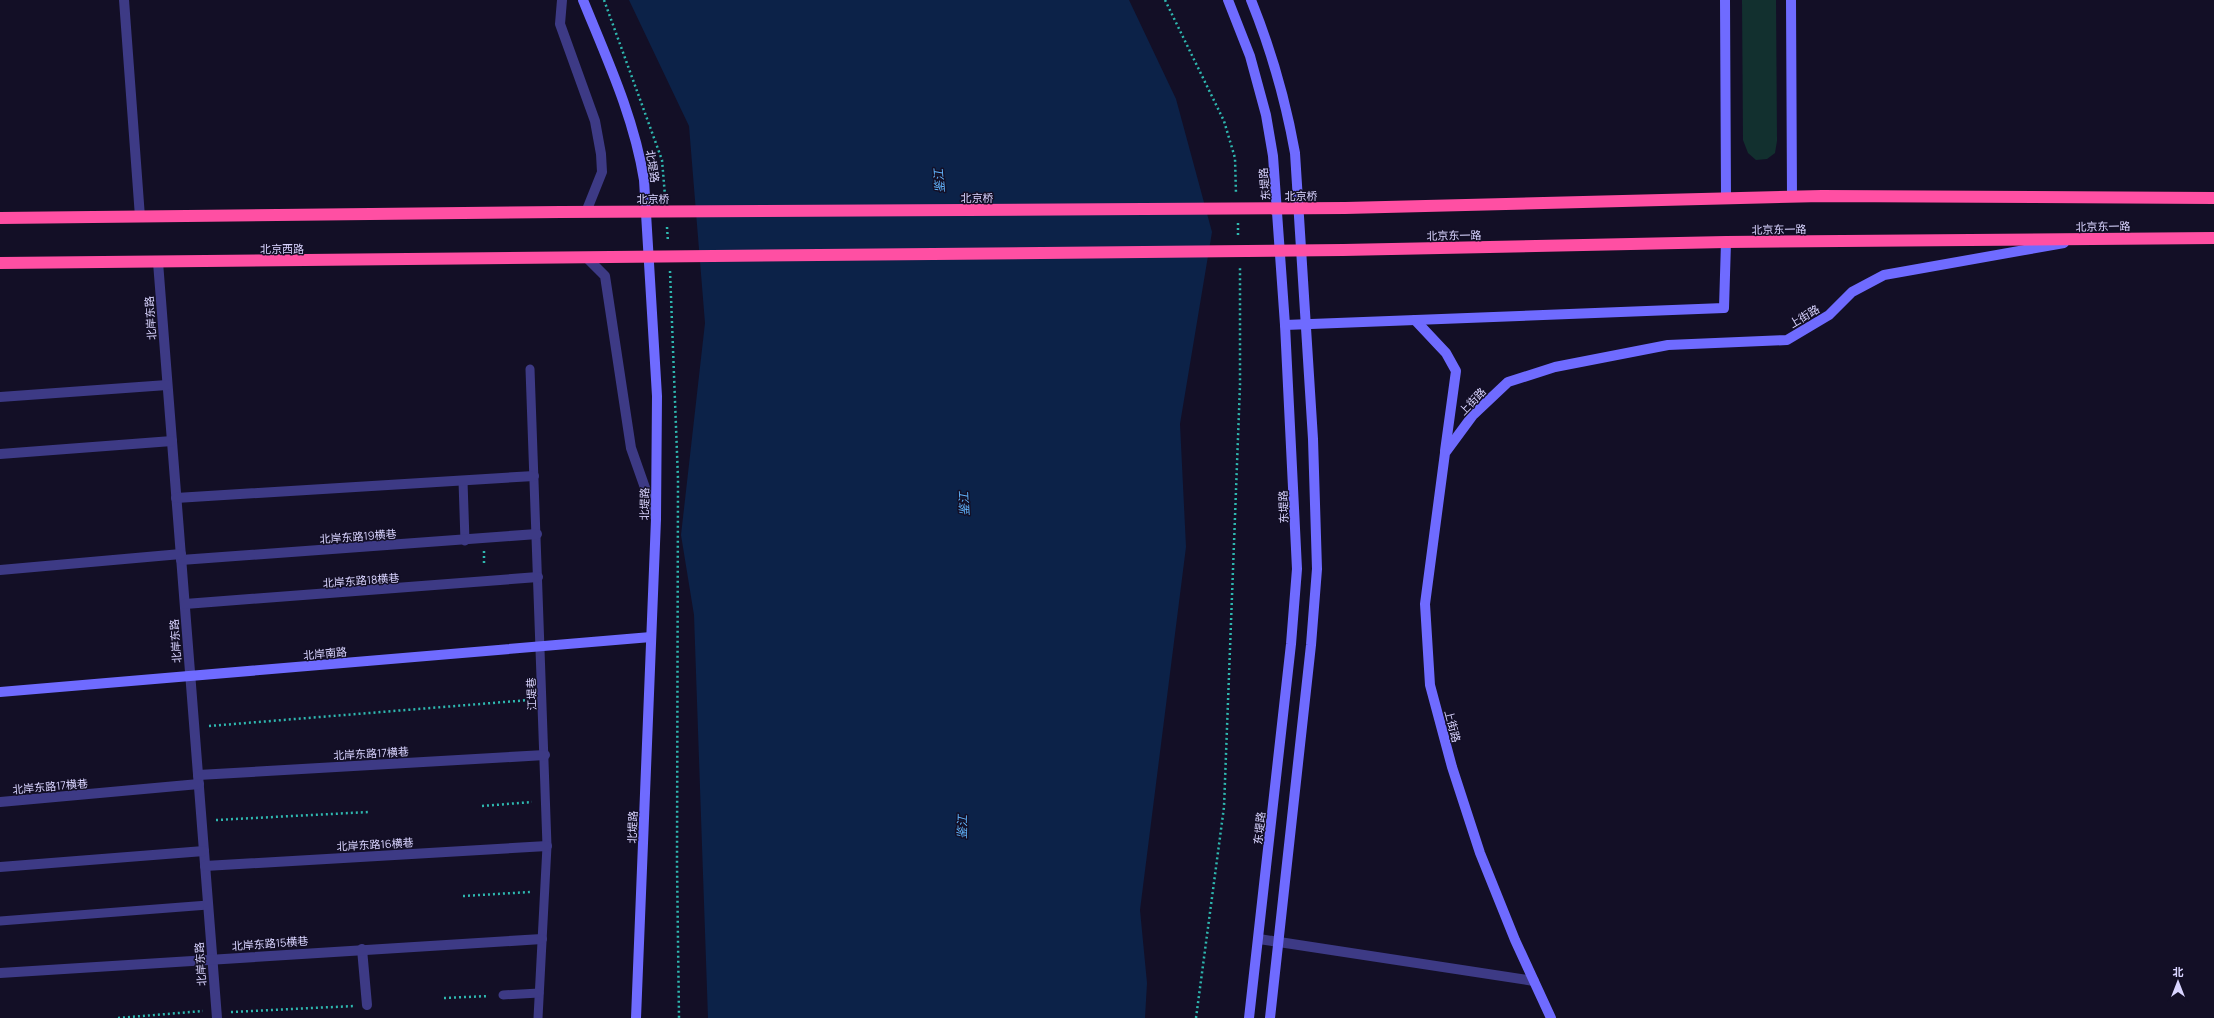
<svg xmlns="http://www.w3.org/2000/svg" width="2214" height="1018" font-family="Manrope,'Noto Sans SC',sans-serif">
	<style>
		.green { fill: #12302f }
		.water { fill: #0c2248 }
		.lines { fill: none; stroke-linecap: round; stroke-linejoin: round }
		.path { stroke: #2fb8b0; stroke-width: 2.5; stroke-dasharray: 2 3; stroke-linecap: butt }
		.lane { stroke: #3d3a85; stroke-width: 9 }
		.street { stroke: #3d3a85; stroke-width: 10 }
		.secondary { stroke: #6f6bff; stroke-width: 10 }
		.highway { stroke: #ff4fa3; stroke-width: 12 }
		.labels { text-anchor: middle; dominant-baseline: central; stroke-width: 3; stroke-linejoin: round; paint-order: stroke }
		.street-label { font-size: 11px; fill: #d9d4ff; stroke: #130f26 }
		.water-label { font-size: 12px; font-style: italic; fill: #62b6ff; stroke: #130f26 }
	</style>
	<rect width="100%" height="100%" fill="#130f26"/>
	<path class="green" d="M1742 0H1776L1777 141 1775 153 1767 159 1756 160 1748 153 1743 140Z"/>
	<path class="water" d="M629 0H1129L1176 99 1212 232 1180 424 1186 547 1140 910 1147 983 1145 1018H708L694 615 681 535 705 323 689 126Z"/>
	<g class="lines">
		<g class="path">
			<path d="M604 0 662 160 665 196"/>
			<path d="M1165 0 1224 121 1235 158 1236 194"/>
			<path d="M1238 223V236"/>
			<path d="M667 227 668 242"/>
			<path d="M670 271 678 479 677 864 679 1018"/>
			<path d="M484 551V566"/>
			<path d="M209 726 529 700"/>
			<path d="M482 806 532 802"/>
			<path d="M216 820 369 812"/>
			<path d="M463 896 530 892"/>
			<path d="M444 998 489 996"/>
			<path d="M231 1012 354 1006"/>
			<path d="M118 1018 203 1011"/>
			<path d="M1196 1018 1224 807 1240 385V267"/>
		</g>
		<g class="lane">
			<path d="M530 369 547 846 538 1018"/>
			<path d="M463 481 465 541"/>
			<path d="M0 921 208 905"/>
			<path d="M503 995 539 993"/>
		</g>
		<g class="street">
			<path d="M124 0 140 217"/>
			<path d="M562 0 560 24 595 121 601 154 602 172 586 212"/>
			<path d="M587 258 605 276 631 448 656 519"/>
			<path d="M158 262 217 1018"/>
			<path d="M0 397 167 385"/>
			<path d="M0 454 172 441"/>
			<path d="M176 498 534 476"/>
			<path d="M181 560 537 534"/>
			<path d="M0 570 181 554"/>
			<path d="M185 604 538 577"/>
			<path d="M198 775 545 755"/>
			<path d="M0 802 199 784"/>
			<path d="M205 866 547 846"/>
			<path d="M0 867 204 851"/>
			<path d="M1259 939 1534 981"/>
			<path d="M362 949 367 1005"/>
			<path d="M0 973 542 939"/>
		</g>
		<g class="secondary">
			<path d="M583 0C607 59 634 117 644 180L657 396 656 519 636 1018"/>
			<path d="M1228 0 1250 56 1266 115 1273 156 1285 325 1297 569 1291 644 1249 1018"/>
			<path d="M1251 0C1272 52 1285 97 1295 153L1313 439 1317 569 1311 645 1270 1018"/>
			<path d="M1725 0 1726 198"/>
			<path d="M1791 0 1792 197"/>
			<path d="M1415 320 1446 353 1456 371 1445 451"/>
			<path d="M1285 325 1724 308 1726 242"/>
			<path d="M0 692 651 637"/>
			<path d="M1551 1018 1515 940 1480 853 1452 767 1430 685 1425 604 1445 453 1473 415 1508 382 1555 367 1668 345 1787 340 1829 315 1852 292 1884 275 2064 243"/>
		</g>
		<g class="highway">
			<path d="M0 218 561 212 1345 208 1822 196 2214 198"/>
			<path d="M0 263 1343 250 1726 242 2214 238"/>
		</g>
	</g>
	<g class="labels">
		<g class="street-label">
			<text transform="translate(653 166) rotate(81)">北堤路</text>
			<text transform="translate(1264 184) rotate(-95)">东堤路</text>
			<text x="1301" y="195">北京桥</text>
			<text x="977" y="197">北京桥</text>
			<text x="653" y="198">北京桥</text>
			<text transform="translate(2103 226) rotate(-1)">北京东一路</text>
			<text transform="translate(1779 229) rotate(-1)">北京东一路</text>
			<text transform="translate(1454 235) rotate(-1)">北京东一路</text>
			<text x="282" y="248">北京西路</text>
			<text transform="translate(1804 316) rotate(-31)">上街路</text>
			<text transform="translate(150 318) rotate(-94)">北岸东路</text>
			<text transform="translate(1472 401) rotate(-46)">上街路</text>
			<text transform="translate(644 504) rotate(-89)">北堤路</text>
			<text transform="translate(1283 507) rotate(-92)">东堤路</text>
			<text transform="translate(358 536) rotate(-4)">北岸东路19横巷</text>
			<text transform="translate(361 580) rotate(-4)">北岸东路18横巷</text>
			<text transform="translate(175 641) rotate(-94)">北岸东路</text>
			<text transform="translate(325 653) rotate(-5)">北岸南路</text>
			<text transform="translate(531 694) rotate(-92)">江堤巷</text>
			<text transform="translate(1453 726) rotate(75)">上街路</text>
			<text transform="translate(371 753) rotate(-3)">北岸东路17横巷</text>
			<text transform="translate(50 786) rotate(-5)">北岸东路17横巷</text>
			<text transform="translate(632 827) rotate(-88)">北堤路</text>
			<text transform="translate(1259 828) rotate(-84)">东堤路</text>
			<text transform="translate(375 844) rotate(-3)">北岸东路16横巷</text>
			<text transform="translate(270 943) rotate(-4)">北岸东路15横巷</text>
			<text transform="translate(200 964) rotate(-94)">北岸东路</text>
		</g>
		<g class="water-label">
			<text transform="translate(939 181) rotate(-95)">鉴江</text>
			<text transform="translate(964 504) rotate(-93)">鉴江</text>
			<text transform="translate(962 827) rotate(-89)">鉴江</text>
		</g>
	</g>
	<g transform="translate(2178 982)" stroke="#130f26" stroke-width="3" paint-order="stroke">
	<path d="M0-3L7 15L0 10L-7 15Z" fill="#d9d4ff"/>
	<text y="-6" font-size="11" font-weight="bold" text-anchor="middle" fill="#d9d4ff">北</text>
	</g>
</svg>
